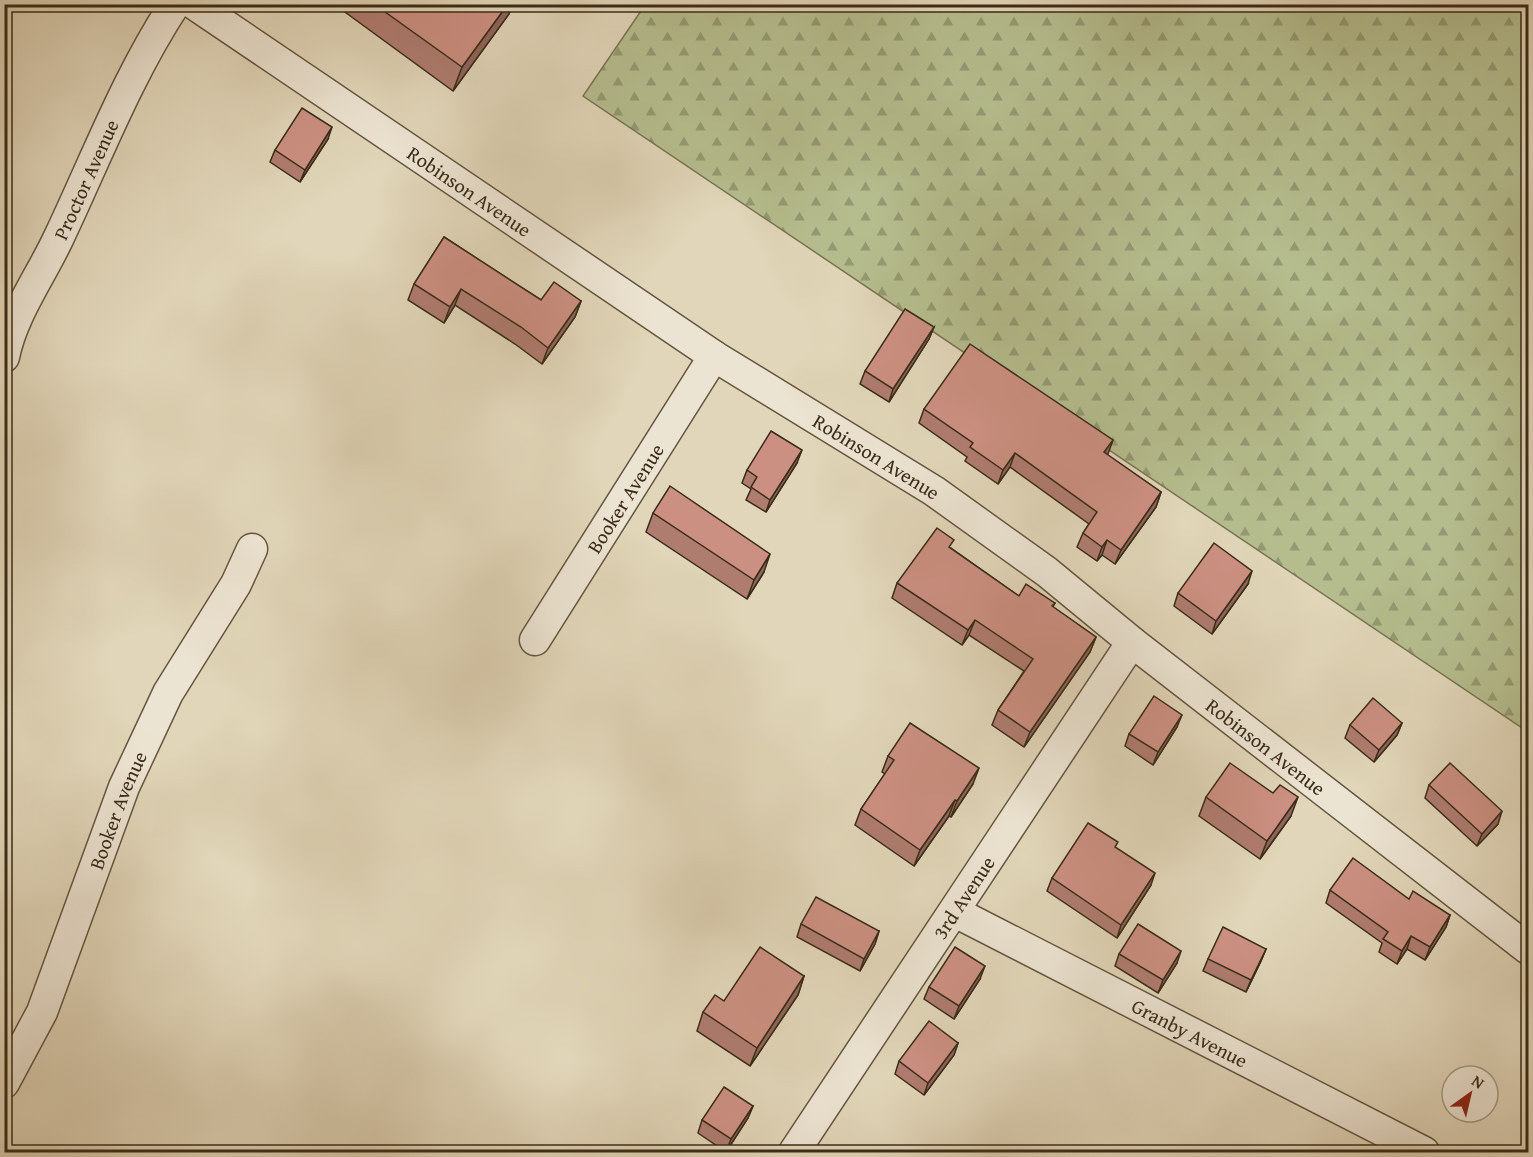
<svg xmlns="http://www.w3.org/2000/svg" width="1533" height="1157" font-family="'Gentium Book Plus',serif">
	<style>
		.forest { fill: url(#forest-firs); stroke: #787454; stroke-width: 1.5 }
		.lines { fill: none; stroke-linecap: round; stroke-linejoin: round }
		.minor-casing { stroke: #645641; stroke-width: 33 }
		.minor { stroke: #ece4d2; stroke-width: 30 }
		.wall { fill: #af7c70; stroke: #3a2c19; stroke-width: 1.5 }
		.shaded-wall { fill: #8f655b; stroke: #3a2c19; stroke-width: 1.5 }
		.building { fill: #cc9082; stroke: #3a2c19; stroke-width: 1.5 }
		.labels { text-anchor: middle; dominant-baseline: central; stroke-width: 6; stroke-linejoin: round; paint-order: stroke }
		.street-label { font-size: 20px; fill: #3a2c19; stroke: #ece4d2 }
	</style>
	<defs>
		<pattern id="forest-firs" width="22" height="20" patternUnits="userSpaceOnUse" patternTransform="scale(1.5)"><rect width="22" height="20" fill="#b5bd8e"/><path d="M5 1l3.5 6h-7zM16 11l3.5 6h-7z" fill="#949a73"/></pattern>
	</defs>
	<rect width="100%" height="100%" fill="#e1d6b9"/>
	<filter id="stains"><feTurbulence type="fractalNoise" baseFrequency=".00333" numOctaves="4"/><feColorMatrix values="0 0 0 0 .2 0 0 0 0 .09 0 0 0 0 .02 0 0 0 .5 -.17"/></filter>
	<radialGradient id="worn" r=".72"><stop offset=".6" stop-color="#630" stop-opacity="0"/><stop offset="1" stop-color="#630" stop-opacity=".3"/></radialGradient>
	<path class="forest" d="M645 5H1528V732L583 96Z"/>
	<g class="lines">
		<g class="minor-casing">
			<g id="minor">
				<path id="s1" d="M194 4 714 356 934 491 1047 572 1132 642 1528 949"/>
				<path id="s2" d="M4 357C12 315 41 276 59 237 96 159 127 77 175 4"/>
				<path id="s3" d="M535 640 714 356"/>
				<path id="s4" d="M955 912 1424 1152"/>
				<path id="s5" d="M4 1083 42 1012 124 787 168 693 236 584 252 549"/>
				<path id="s6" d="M794 1152 1132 642"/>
			</g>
		</g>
		<use href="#minor" class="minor"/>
	</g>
	<g class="wall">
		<path d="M334 4H513L509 14 453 91Z"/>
		<path d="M328 139 300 182 270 162 275 150Z"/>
		<path d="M444 237 541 300 581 301 575 317 542 364 515 344 455 305 444 323 408 300 414 284Z"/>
		<path d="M934 327 929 339 889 402 860 384 865 371Z"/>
		<path d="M924 409 1107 455 1161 492 1156 507 1115 564 1102 555 1097 561 1077 547 1083 533 1089 524 1010 467 998 484 965 461 967 457 919 423Z"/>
		<path d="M797 463 766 512 746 500 751 489 742 483 747 470Z"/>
		<path d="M653 513 764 572 747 599 646 532Z"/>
		<path d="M951 548 1019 596 1055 603 1053 607 1096 637 1090 652 1024 747 992 725 998 710 1024 671 969 635 962 645 892 598 897 583Z"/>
		<path d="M1248 584 1212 634 1174 606 1178 593Z"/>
		<path d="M1402 723 1397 735 1374 762 1345 738 1350 725Z"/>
		<path d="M1177 727 1153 765 1125 746 1129 734Z"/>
		<path d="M888 756 973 784 951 817 949 816 914 866 855 825 861 809 885 774 882 772Z"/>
		<path d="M1429 785 1498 824 1477 846 1425 798Z"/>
		<path d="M1273 793 1291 816 1260 859 1199 816 1206 797Z"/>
		<path d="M1116 848 1151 885 1117 938 1047 891 1052 878Z"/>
		<path d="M1330 890 1409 899 1450 915 1446 927 1425 960 1407 949 1397 964 1379 952 1382 943 1326 903Z"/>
		<path d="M801 924 879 931 875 944 860 971 797 937Z"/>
		<path d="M1266 949 1261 961 1246 992 1203 971 1208 959Z"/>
		<path d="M1119 954 1177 963 1158 993 1115 966Z"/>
		<path d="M804 976 798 995 750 1066 697 1031 703 1012Z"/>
		<path d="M980 979 954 1019 924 999 929 987Z"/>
		<path d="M958 1043 954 1055 924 1095 895 1074 899 1061Z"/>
		<path d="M753 1106 748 1118 726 1152 698 1133 702 1120Z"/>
	</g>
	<g class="shaded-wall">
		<path d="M508 4H513L509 14 453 91 462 67Z"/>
		<path d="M332 127 328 139 300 182 305 170Z"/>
		<path d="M461 289 455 305 444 323 450 307Z"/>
		<path d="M581 301 575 317 542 364 548 348Z"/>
		<path d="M934 327 929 339 889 402 893 389Z"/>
		<path d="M1113 440 1108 454 1099 466 1104 452Z"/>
		<path d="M802 450 797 463 766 512 770 500Z"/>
		<path d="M1015 453 1010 467 998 484 1003 470Z"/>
		<path d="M1161 492 1156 507 1115 564 1121 550Z"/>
		<path d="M1107 540 1102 555 1097 561 1102 547Z"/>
		<path d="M770 554 764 572 747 599 754 580Z"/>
		<path d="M1252 571 1248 584 1212 634 1216 621Z"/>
		<path d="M975 620 969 635 962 645 968 630Z"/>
		<path d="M1096 637 1090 652 1024 747 1030 732Z"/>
		<path d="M1182 715 1177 727 1153 765 1158 752Z"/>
		<path d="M1402 723 1397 735 1374 762 1379 750Z"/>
		<path d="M979 768 973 784 951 817 957 801Z"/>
		<path d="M1298 797 1291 816 1260 859 1267 841Z"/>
		<path d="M955 800 949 816 914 866 920 850Z"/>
		<path d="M1502 811 1498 824 1477 846 1482 834Z"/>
		<path d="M1155 873 1151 885 1117 938 1121 925Z"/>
		<path d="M1450 915 1446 927 1425 960 1430 947Z"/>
		<path d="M879 931 875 944 860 971 864 959Z"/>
		<path d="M1411 936 1407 949 1397 964 1402 951Z"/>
		<path d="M1266 949 1261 961 1246 992 1251 980Z"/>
		<path d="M1181 951 1177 963 1158 993 1163 980Z"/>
		<path d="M985 966 980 979 954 1019 959 1006Z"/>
		<path d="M804 976 798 995 750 1066 757 1048Z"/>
		<path d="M958 1043 954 1055 924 1095 928 1083Z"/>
		<path d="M753 1106 748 1118 726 1152 731 1139Z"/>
	</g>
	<g class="building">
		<path d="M374 4H508L462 67Z"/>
		<path d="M302 108 332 127 305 170 275 150Z"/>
		<path d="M444 237 541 300 554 282 581 301 548 348 521 327 461 289 450 307 414 284Z"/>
		<path d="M905 309 934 327 893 389 865 371Z"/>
		<path d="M970 344 1113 440 1104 452 1161 492 1121 550 1107 540 1102 547 1083 533 1097 512 1015 453 1003 470 970 447 973 443 924 409Z"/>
		<path d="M771 431 802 450 770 500 751 487 757 477 747 470Z"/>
		<path d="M670 486 770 554 754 580 653 513Z"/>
		<path d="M937 528 954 540 949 547 1019 596 1026 584 1055 603 1052 606 1096 637 1030 732 998 710 1033 659 975 620 968 630 897 583Z"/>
		<path d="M1214 543 1252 571 1216 621 1178 593Z"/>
		<path d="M1154 696 1182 715 1158 752 1129 734Z"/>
		<path d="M1373 698 1402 723 1379 750 1350 725Z"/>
		<path d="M910 723 979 768 957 801 955 800 920 850 861 809 894 760 888 756Z"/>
		<path d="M1230 763 1273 793 1280 785 1298 797 1267 841 1206 797Z"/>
		<path d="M1450 763 1502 811 1482 834 1429 785Z"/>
		<path d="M1088 823 1118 842 1115 847 1155 873 1121 925 1052 878Z"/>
		<path d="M1353 858 1409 899 1413 891 1450 915 1430 947 1411 936 1402 951 1383 939 1388 932 1330 890Z"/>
		<path d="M816 897 879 931 864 959 801 924Z"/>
		<path d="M1138 924 1181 951 1163 980 1119 954Z"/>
		<path d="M1223 927 1266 949 1251 980 1208 959Z"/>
		<path d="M760 947 804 976 757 1048 703 1012 715 995 724 1001Z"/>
		<path d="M955 947 985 966 959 1006 929 987Z"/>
		<path d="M929 1021 958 1043 928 1083 899 1061Z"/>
		<path d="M724 1087 753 1106 731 1139 702 1120Z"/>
	</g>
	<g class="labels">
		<g class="street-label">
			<text stroke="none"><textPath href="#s2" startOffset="196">Proctor Avenue</textPath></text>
			<text stroke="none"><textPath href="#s1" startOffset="333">Robinson Avenue</textPath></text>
			<text stroke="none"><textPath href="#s1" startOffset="819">Robinson Avenue</textPath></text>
			<text stroke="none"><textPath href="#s3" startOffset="168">Booker Avenue</textPath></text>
			<text stroke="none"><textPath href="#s1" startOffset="1305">Robinson Avenue</textPath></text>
			<text stroke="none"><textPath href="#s5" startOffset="296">Booker Avenue</textPath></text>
			<text stroke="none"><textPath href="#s6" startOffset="306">3rd Avenue</textPath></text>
			<text stroke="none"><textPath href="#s4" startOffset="264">Granby Avenue</textPath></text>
		</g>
	</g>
	<rect width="1533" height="1157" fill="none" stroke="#e1d6b9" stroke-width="24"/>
	<rect x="6" y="6" width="1521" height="1145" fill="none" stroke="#3a2c19" stroke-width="3"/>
	<rect x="12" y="12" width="1509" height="1133" fill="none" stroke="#3a2c19" stroke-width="1.5"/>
	<g transform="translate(1470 1094) rotate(34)"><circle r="28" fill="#ece4d2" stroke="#a59a88" stroke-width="1.5"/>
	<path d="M0-4.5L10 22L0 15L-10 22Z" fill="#8f2418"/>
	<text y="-9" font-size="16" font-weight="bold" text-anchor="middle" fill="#3a2c19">N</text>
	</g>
	<rect width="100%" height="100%" filter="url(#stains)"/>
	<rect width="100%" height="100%" fill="url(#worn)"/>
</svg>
